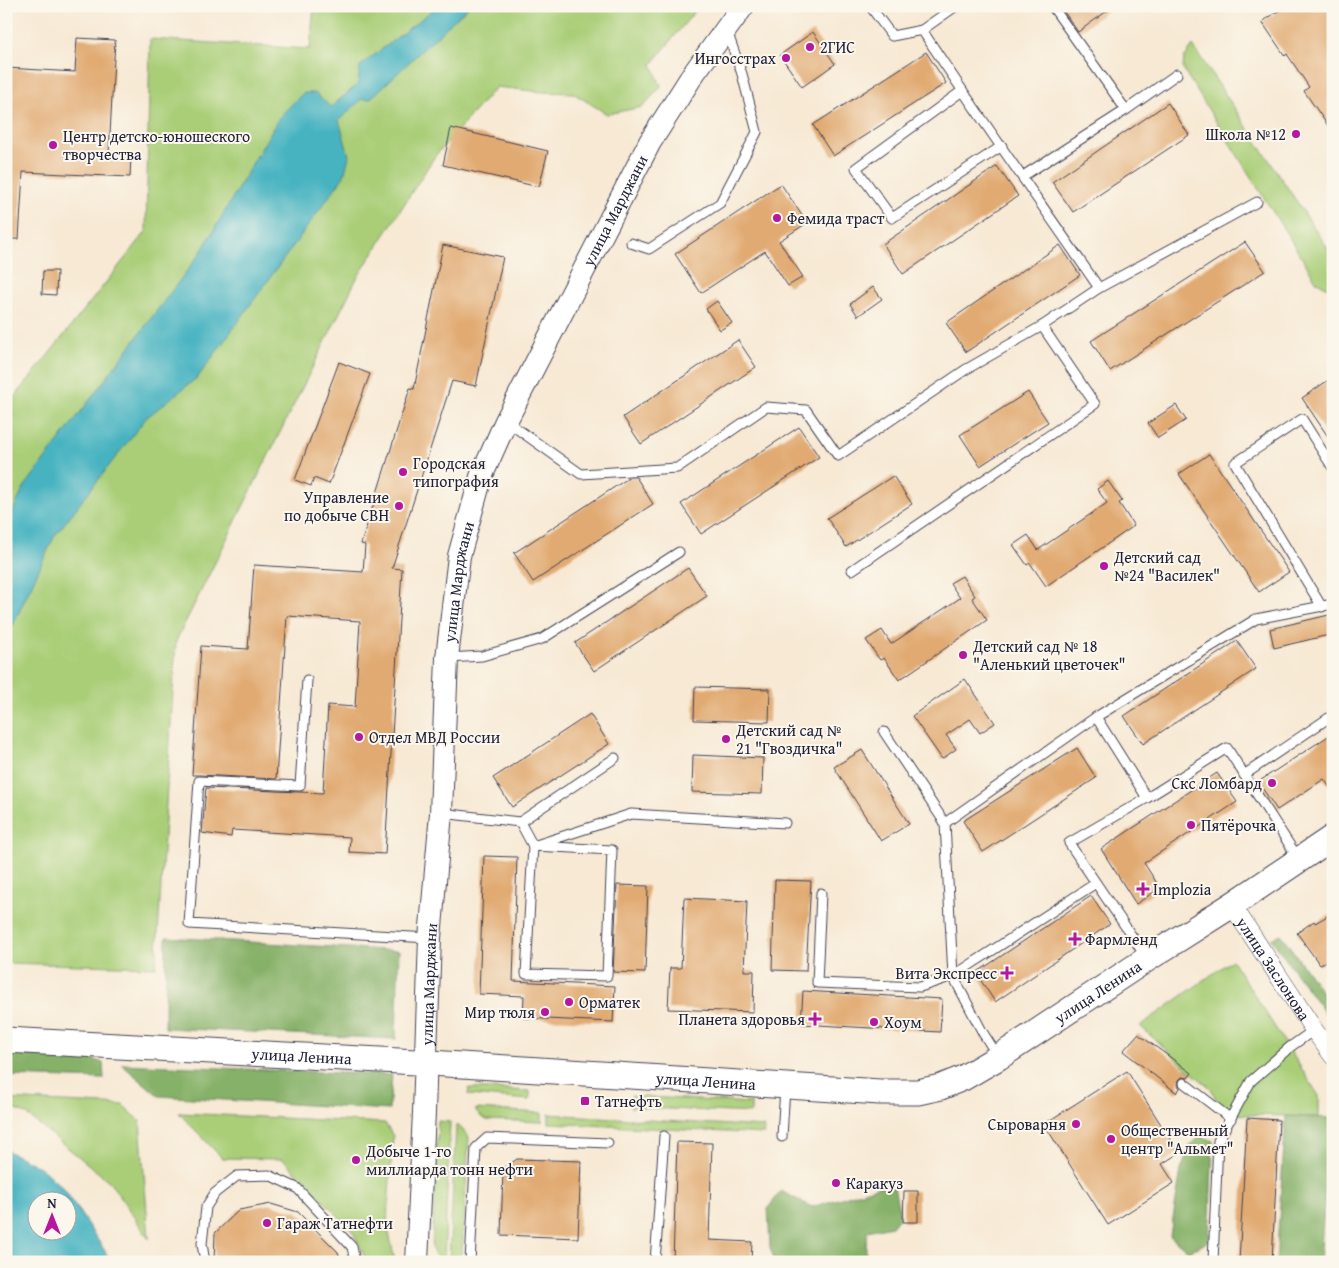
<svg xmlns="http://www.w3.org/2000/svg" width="1339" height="1268" font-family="'Gentium Book Plus',serif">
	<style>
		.green { fill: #a9ce77; stroke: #667859 }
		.forest { fill: #86b168; stroke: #546a52 }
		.water { fill: #46b3c1; stroke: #346a7e; fill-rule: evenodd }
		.building { fill: #e1aa72 }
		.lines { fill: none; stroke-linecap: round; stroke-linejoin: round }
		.service-casing { stroke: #424052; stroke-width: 11 }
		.minor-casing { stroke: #424052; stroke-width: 19 }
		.tertiary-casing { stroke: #424052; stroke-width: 24 }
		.secondary-casing { stroke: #424052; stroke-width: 27 }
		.service { stroke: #fff; stroke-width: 9 }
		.minor { stroke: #fff; stroke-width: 18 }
		.tertiary { stroke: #fff; stroke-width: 22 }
		.secondary { stroke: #fff; stroke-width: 25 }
		.poi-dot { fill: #b5179e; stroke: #fbf7ec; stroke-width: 2 }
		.labels { text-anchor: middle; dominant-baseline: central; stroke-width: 4; stroke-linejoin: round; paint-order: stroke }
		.poi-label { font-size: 16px; fill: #22223b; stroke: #fbf7ec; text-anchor: start }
		.street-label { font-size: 16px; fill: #22223b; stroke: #fbf7ec }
	</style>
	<rect width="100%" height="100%" fill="#fbf7ec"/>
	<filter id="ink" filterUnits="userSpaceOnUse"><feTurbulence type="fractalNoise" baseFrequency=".02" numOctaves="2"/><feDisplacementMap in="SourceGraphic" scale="10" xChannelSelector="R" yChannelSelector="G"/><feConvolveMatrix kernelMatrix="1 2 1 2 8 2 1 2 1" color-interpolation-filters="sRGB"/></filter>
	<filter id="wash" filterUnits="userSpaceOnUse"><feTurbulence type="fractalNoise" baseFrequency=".0096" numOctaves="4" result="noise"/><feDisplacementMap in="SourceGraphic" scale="20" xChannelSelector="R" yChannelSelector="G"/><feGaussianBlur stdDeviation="1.12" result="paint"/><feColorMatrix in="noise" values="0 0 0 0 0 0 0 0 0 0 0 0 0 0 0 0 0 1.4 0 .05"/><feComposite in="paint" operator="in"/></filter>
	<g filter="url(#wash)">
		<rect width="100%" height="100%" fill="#f7e9d4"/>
		<g class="green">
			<path d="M314 6H699L652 64 661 86 643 107 607 114 573 93 542 92 496 87 435 156 357 278 176 641 156 967 6 963V408L146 232 150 39 310 49Z"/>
			<path d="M1193 46 1333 256V291L1317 282 1183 69 1184 58Z"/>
			<path d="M1232 960 1319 1096V1117L1222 1114 1211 1088 1192 1073 1140 1026Z"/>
			<path d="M469 1088 530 1091V1100L468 1095Z"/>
			<path d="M631 1096 751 1103V1113L630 1107Z"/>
			<path d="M6 1099 123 1105 140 1121 149 1239 110 1182 26 1114 6 1106Z"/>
			<path d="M476 1109 542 1113V1122L485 1120 476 1112Z"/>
			<path d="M179 1113 385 1123 393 1136 387 1223 394 1257V1262H367L352 1230 283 1159 222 1158Z"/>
			<path d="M549 1114 764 1127V1134L549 1123Z"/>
			<path d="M438 1121 450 1122 444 1260C437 1259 434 1255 432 1248Z"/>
			<path d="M456 1126H459L469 1137 462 1251C459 1257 456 1261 449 1261Z"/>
		</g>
		<g class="forest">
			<path d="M1281 934 1333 1008V1024L1271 939Z"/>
			<path d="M166 937 399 951 396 1039 165 1028Z"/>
			<path d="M6 1053 87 1057 103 1063 104 1079 6 1076Z"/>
			<path d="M121 1064 392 1075 389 1110 159 1096Z"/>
			<path d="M1286 1116 1330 1118 1320 1262H1276Z"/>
			<path d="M1200 1136 1213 1141 1209 1242 1188 1251 1170 1236 1181 1170 1190 1146Z"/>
			<path d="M893 1182 900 1216 892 1226 867 1231 865 1262H775L770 1247 768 1208 781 1191 812 1207Z"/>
		</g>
		<g class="water">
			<path d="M438 6H469L370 99H362L339 120 349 156 344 176 198 377 146 418 54 537 6 640V524L25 486 201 252 280 116 303 93H315L331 107 358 84 360 66Z"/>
			<path d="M6 1150 41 1168 65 1190 105 1251 110 1262H6ZM38 1200H68V1230H38Z"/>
		</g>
		<g id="blocks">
			<g class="building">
				<path d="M1060 6H1114L1078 32Z"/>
				<path d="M1286 6H1333V133L1304 91 1309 87 1287 54 1285 56 1262 22Z"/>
				<path d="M813 32 835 64 802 87 780 55Z"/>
				<path d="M77 38 115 40 109 153 131 154 130 177 23 172 19 239H6V68L75 72Z"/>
				<path d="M926 52 946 83 833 156 813 125Z"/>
				<path d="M1168 103 1189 135 1073 212 1052 182Z"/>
				<path d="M451 128 548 151 539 187 443 165Z"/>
				<path d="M997 166 1018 196 903 274 883 244Z"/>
				<path d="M781 184 807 223 779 241 803 277 788 286 765 251 701 293 675 254Z"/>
				<path d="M1245 242 1265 271 1110 371 1091 341Z"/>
				<path d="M443 245 503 257 476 386 452 381 392 568 402 569 385 854 349 852 350 837 232 830 231 837 202 833 206 788 323 793 328 705 355 707 360 621 287 616 276 779 199 775H192L201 646 248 649 254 565 363 572 365 545 361 544 410 388 414 389Z"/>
				<path d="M1060 245 1080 275 966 352 946 323Z"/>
				<path d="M43 271H57L56 295 42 294Z"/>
				<path d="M873 287 882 299 858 316 850 304Z"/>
				<path d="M717 301 732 323 720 330 706 309Z"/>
				<path d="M738 340 756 367 641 444 623 417Z"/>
				<path d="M339 362 370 374 329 484 314 478 311 486 295 480Z"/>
				<path d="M1333 377V444L1302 398Z"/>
				<path d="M1028 392 1048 422 980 466 960 435Z"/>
				<path d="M1176 405 1186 420 1158 438 1148 423Z"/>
				<path d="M799 427 819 457 701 534 681 504Z"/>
				<path d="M1209 454 1289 572 1259 592 1179 474Z"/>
				<path d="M893 476 912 504 846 547 827 518Z"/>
				<path d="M630 477H636L653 504 533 582 514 553Z"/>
				<path d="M1108 481 1122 501 1119 503 1134 526 1046 586 1030 563 1027 565 1013 545 1028 535 1038 550 1107 503 1097 489Z"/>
				<path d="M688 568 707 596 594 671 575 643Z"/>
				<path d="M962 576 975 596 972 598 987 620 899 680 884 658 880 660 866 640 882 630 891 644 960 598 950 583Z"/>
				<path d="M1333 614V634L1274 648 1270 629Z"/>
				<path d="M1237 641 1256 669 1143 744 1124 716Z"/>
				<path d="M965 679 995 723 980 733 970 719 946 735 956 749 942 759 912 716Z"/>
				<path d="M695 687 770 689 769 722 694 720Z"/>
				<path d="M590 714 609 744 512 807 493 778Z"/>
				<path d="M1333 733V792L1324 779 1277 810 1258 782Z"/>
				<path d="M1077 748 1096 778 983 852 963 821Z"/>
				<path d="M862 750 909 824 881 841 834 767Z"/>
				<path d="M693 755 763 758 762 794 692 792Z"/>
				<path d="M1217 773 1237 802 1144 863 1160 888 1136 904 1101 849Z"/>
				<path d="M484 856 517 857 513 981 615 986 613 1022 523 1018 524 996 479 994Z"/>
				<path d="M775 880 811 881 806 971 772 970Z"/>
				<path d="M617 885 648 886 645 973 613 972Z"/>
				<path d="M1091 896 1110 924 995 1002 976 973Z"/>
				<path d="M684 898 747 901 744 971H754L753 1012 668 1009 670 968H681Z"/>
				<path d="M1333 913V956L1320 965 1297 933 1314 921 1315 923Z"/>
				<path d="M803 991 942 999 940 1032 801 1024Z"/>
				<path d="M1138 1034 1192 1073 1188 1078 1182 1077 1179 1080 1178 1085 1180 1088 1177 1093 1123 1051Z"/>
				<path d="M1127 1071 1179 1153 1162 1164 1174 1183 1108 1225 1044 1124Z"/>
				<path d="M1247 1118 1279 1120 1272 1262H1239Z"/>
				<path d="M677 1142 712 1143 709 1240 752 1242 751 1262H673Z"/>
				<path d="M517 1159 581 1161 578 1238 501 1235 503 1169Z"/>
				<path d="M904 1191H918V1222H903Z"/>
				<path d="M271 1204 298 1212 338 1252 341 1262H214L215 1233 239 1210Z"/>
			</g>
		</g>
	</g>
	<g filter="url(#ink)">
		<use href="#blocks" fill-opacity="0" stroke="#424052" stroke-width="1"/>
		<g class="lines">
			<g class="service-casing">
				<g id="service">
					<path d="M870 6 892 36 922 30C979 117 1040 202 1099 288"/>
					<path d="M1052 6 1126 110"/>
					<path d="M922 30 956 6"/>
					<path d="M962 91 856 168 892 218 1002 146"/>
					<path d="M1023 176 1126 110 1177 74"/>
					<path d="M631 243 649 249 720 203 757 132 742 74 727 31"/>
					<path d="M506 421 581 474 677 468 766 407 806 410 838 456 965 370 1042 326 1099 288 1257 202"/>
					<path d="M852 570 1095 404 1042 326"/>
					<path d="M1322 607 1235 463 1302 419 1333 468"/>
					<path d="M448 658 482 656 542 639 679 552"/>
					<path d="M307 680 300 786 199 781 189 924 429 938"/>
					<path d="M1096 717 1147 798"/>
					<path d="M884 732 945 823 953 976 983 1033 997 1055"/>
					<path d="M1244 775 1333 715"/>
					<path d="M441 813 520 822 615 758"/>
					<path d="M520 822 533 846 631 814 785 823"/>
					<path d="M945 823 1096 717 1256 619 1333 604"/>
					<path d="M533 846 612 850 607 976 526 974Z"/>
					<path d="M1096 883 1146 957"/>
					<path d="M821 893 817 983 920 987 953 976 1096 883 1069 843 1147 798 1227 748 1298 858"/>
					<path d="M1184 1083 1231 1119"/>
					<path d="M782 1137 785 1087"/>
					<path d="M205 1262 202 1244 206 1207 215 1193 237 1176 269 1175 297 1188 352 1247 355 1262"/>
					<path d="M470 1262 476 1148 487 1138 608 1143"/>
					<path d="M655 1262 664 1136"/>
					<path d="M1213 1262 1218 1141 1251 1081 1290 1047 1314 1030"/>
				</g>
			</g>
			<g class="minor-casing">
				<g id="minor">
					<path id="s1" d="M1232 905 1314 1030 1333 1056"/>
				</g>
			</g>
			<g class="tertiary-casing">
				<g id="tertiary">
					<path id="s2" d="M417 1262 424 1112 430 938 441 813 447 658 459 556 481 477 506 421 650 142 694 73 743 6"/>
				</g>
			</g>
			<g class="secondary-casing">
				<g id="secondary">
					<path id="s3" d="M6 1040 399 1061 880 1092H918L941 1087 963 1078 999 1057 1147 959 1232 905 1333 837"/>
				</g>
			</g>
			<use href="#service" class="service"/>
			<use href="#minor" class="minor"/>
			<use href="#tertiary" class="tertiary"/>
			<use href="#secondary" class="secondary"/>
		</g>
	</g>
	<g class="poi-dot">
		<circle cx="810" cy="47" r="5"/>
		<circle cx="786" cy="58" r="5"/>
		<circle cx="1296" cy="134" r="5"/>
		<circle cx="53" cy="145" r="5"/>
		<circle cx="777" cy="218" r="5"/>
		<circle cx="403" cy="472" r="5"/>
		<circle cx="399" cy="506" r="5"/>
		<circle cx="1104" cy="566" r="5"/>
		<circle cx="963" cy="655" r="5"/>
		<circle cx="359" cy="737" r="5"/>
		<circle cx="726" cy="739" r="5"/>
		<circle cx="1272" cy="783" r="5"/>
		<circle cx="1191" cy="825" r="5"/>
		<path d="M1140.5 881.5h5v5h5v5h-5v5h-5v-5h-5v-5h5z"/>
		<path d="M1072.5 931.5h5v5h5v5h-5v5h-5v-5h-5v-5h5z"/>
		<path d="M1004.5 965.5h5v5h5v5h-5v5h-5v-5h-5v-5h5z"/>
		<circle cx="569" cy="1002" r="5"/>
		<circle cx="545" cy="1012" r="5"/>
		<path d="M812.5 1011.5h5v5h5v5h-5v5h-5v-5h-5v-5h5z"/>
		<circle cx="874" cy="1022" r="5"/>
		<rect x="580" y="1096" width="10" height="10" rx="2.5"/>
		<circle cx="1076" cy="1124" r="5"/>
		<circle cx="1111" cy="1139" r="5"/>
		<circle cx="356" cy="1160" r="5"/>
		<circle cx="836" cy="1183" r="5"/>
		<circle cx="267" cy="1223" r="5"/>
	</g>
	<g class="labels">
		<g class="poi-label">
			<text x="820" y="47">2ГИС</text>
			<text x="776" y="58" text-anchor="end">Ингосстрах</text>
			<text x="1286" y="134" text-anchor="end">Школа №12</text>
			<text x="63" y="136">Центр детско-юношеского<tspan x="63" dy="18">творчества</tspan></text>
			<text x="787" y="218">Фемида траст</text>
			<text x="413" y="463">Городская<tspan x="413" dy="18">типография</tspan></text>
			<text x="389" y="497" text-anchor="end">Управление<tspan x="389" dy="18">по добыче СВН</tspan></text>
			<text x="1114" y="557">Детский сад<tspan x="1114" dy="18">№24 "Василек"</tspan></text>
			<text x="973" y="646">Детский сад № 18<tspan x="973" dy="18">"Аленький цветочек"</tspan></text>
			<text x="736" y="730">Детский сад №<tspan x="736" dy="18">21 "Гвоздичка"</tspan></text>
			<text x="369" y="737">Отдел МВД России</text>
			<text x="1262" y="783" text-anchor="end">Скс Ломбард</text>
			<text x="1201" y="825">Пятёрочка</text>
			<text x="1153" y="889">Implozia</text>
			<text x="1085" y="939">Фармленд</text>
			<text x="997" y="973" text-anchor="end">Вита Экспресс</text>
			<text x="579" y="1002">Орматек</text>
			<text x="535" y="1012" text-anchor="end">Мир тюля</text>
			<text x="805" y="1019" text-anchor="end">Планета здоровья</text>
			<text x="884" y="1022">Хоум</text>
			<text x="595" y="1101">Татнефть</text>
			<text x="1066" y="1124" text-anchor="end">Сыроварня</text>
			<text x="1121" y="1130">Общественный<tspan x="1121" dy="18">центр "Альмет"</tspan></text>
			<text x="366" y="1151">Добыче 1-го<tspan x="366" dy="18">миллиарда тонн нефти</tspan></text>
			<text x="846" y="1183">Каракуз</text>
			<text x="277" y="1223">Гараж Татнефти</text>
		</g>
		<g class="street-label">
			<text stroke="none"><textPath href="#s2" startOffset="1088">улица Марджани</textPath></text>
			<text stroke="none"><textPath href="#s2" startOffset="682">улица Марджани</textPath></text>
			<text stroke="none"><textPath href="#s1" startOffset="76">улица Заслонова</textPath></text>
			<text stroke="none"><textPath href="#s2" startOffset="278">улица Марджани</textPath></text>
			<text stroke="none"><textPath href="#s3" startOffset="1121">улица Ленина</textPath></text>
			<text stroke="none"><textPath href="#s3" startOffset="296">улица Ленина</textPath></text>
			<text stroke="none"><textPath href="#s3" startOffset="701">улица Ленина</textPath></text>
		</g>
	</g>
	<rect width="1339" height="1268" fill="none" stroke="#fbf7ec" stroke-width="25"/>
	<g transform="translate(52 1216)"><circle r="24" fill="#fbf7ec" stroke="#a4a2a5"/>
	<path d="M0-4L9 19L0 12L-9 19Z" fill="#b5179e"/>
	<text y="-8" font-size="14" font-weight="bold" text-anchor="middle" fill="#22223b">N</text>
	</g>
</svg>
